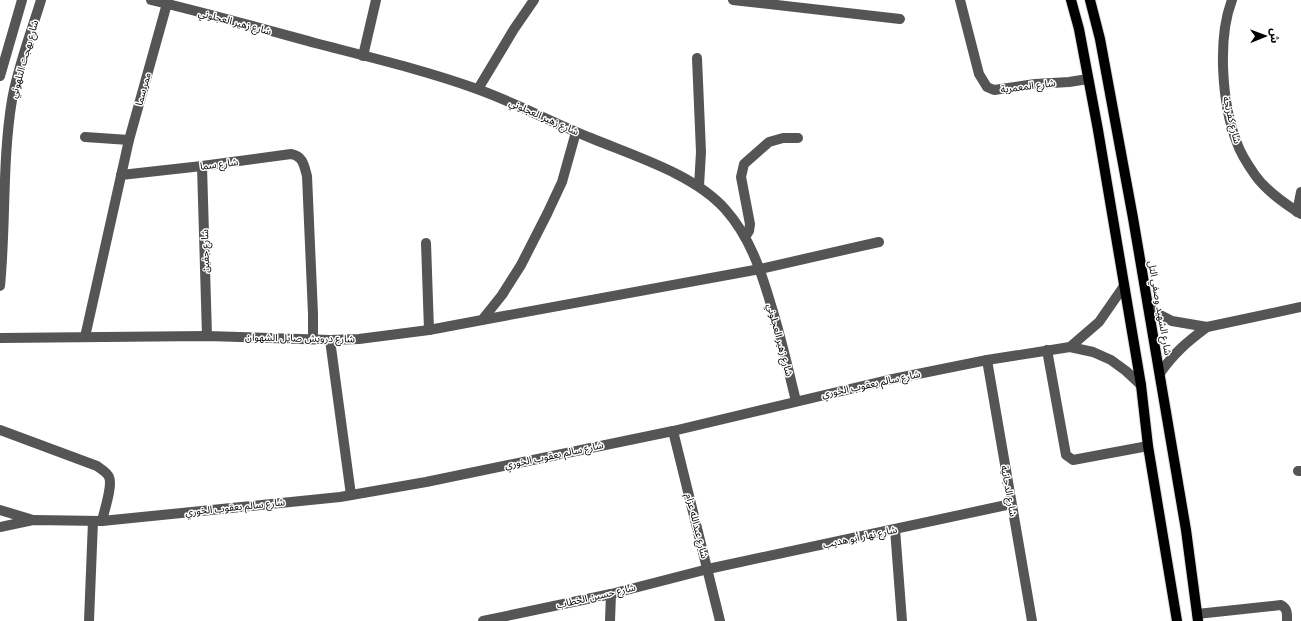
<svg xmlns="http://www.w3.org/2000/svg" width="1301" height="621" font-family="Ubuntu,'Noto Sans Arabic',sans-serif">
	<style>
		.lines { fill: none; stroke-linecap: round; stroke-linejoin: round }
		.major-casing { stroke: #dbdbdb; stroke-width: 12 }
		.minor { stroke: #555; stroke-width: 10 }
		.major { stroke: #000; stroke-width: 10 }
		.labels { text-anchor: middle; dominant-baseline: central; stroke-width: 3; stroke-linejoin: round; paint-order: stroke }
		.street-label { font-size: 10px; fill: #000; stroke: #fff }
	</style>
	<rect width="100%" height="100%" fill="#fff"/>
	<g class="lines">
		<g class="major-casing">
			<g id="major">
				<path d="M1071 0 1079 29 1098 130 1141 385 1148 446 1177 621"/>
				<path d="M1090 0 1100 39 1133 218 1186 530 1198 621"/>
			</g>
		</g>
		<g class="minor">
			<path d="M151 0C206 13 260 28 315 43 369 57 424 70 477 89 516 103 553 123 591 138 634 156 694 174 725 209 750 237 761 271 771 305 781 337 788 369 796 401"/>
			<path d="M733 0 900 19"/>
			<path d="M960 0 979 74 987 87 994 90 1035 84 1069 82 1088 79"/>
			<path d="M1232 0C1217 39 1222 105 1237 143 1241 155 1248 165 1255 175 1266 191 1285 204 1301 214"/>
			<path d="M363 56 376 0"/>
			<path d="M697 58 701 152 699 186"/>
			<path d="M0 76 22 0"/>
			<path d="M478 89 514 29 534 0"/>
			<path d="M85 137 129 140"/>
			<path d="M202 166 207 336"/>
			<path d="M121 175 202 166 291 154C303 156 304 165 307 176L313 314V339"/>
			<path d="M1297 212 1301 192"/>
			<path d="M745 237 749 231 750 224 741 177 744 164 769 142 783 138H798"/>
			<path d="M426 243 429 330"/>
			<path d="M0 286C6 225 2 160 12 100 18 66 31 33 41 0"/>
			<path d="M1148 306 1160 315 1172 321 1207 327 1301 307"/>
			<path d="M482 320 760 269 879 242"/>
			<path d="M85 337 129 140 168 0"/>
			<path d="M0 338 207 336 330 340 359 339 429 330 482 320 502 295 521 265 547 214 562 182 576 132"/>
			<path d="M330 340 351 495"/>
			<path d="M1070 347 1099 322 1124 286"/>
			<path d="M1047 350 1066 455 1073 460 1148 446"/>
			<path d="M987 360 1032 621"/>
			<path d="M1160 373C1175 352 1187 342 1207 327"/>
			<path d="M0 430 97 466C101 469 107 472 109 477 113 486 104 511 102 521"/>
			<path d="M673 431 720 621"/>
			<path d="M1298 471H1301"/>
			<path d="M0 510 33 520"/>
			<path d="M0 527 33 520 102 521 340 497 426 482 673 431 888 380 987 360 1070 347 1093 352 1111 360 1126 371 1141 385"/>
			<path d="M895 529 902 621"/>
			<path d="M1197 614 1281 605C1288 609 1287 614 1287 621"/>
			<path d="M89 621 93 521"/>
			<path d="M483 621 611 594 708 569 1011 504"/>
			<path d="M610 621 611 594"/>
		</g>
		<use href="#major" class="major"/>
	</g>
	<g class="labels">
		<g class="street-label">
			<text transform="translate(235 22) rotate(15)">شارع زهير العجلوني</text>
			<text transform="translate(24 59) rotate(-74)">شارع بهجت التلهوني</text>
			<text transform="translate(1028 86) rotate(-7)">شارع المعمرية</text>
			<text transform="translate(143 89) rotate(-75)">ممر سما</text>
			<text transform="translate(544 117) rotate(24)">شارع زهير العجلوني</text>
			<text transform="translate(1232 120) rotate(76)">شارع كفرنجة</text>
			<text transform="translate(219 164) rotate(-7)">شارع سما</text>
			<text transform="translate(205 251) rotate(-91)">شارع جفين</text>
			<text transform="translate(1160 308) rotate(80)">شارع الشهيد وصفي التل</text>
			<text transform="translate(300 338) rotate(1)">شارع درويش صايل الشهوان</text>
			<text transform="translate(780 340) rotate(75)">شارع زهير العجلوني</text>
			<text transform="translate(871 384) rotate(-12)">شارع سالم يعقوب الخوري</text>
			<text transform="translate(554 455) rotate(-12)">شارع سالم يعقوب الخوري</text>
			<text transform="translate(1009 491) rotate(80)">شارع الدجانية</text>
			<text transform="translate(235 507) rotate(-6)">شارع سالم يعقوب الخوري</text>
			<text transform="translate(697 526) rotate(76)">شارع عبدالله عزام</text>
			<text transform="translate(860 537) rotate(-12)">شارع نهار أبو هديب</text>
			<text transform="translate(596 596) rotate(-13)">شارع حسين الخطاب</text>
		</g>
	</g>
	<g transform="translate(1265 36) rotate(89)" stroke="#ffffff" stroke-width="3" paint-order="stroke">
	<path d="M0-3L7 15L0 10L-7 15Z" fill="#000000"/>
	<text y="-6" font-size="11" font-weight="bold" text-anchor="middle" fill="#000000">ش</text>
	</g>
</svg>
